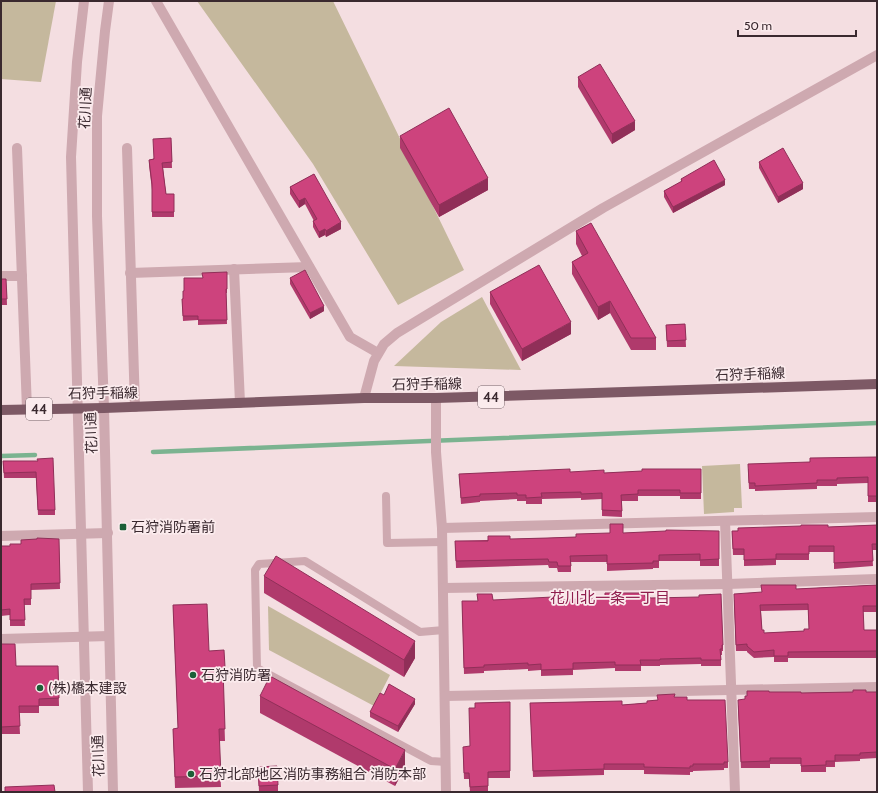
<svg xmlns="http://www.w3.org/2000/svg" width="878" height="793" font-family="Cabin,'Noto Sans JP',sans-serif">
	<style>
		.green { fill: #c5b89d }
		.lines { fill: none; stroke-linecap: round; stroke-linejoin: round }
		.stream { stroke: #7bb390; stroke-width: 4.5 }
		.service { stroke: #cea9b0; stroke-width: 8 }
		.minor { stroke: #cea9b0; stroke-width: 10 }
		.tertiary { stroke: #cea9b0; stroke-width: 10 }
		.primary { stroke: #7d5965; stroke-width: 10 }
		.wall { fill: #b03a6c; fill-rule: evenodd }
		.shaded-wall { fill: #902f58 }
		.building { fill: #cd437d; stroke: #902f58; fill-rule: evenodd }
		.poi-dot { fill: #1c5f37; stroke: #fbebed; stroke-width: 1.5 }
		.labels { text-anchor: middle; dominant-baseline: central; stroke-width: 3.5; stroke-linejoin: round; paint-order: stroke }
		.shield { fill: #fbebed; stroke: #746368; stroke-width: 1 }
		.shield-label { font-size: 13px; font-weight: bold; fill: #3a292f }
		.street-label { font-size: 14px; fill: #3a292f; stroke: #fbebed }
		.poi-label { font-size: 14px; fill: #3a292f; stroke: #fbebed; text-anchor: start }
		.neighbourhood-label { font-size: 15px; fill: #8f1d4d; stroke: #fbebed }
	</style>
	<rect width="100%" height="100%" fill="#f4dee1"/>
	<g class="green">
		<path d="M1 1H56L41 82 1 79Z"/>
		<path d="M197 1H333L464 270 398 305 313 164Z"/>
		<path d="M482 297 521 370 394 366 441 322Z"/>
		<path d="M740 464 742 508H734V512L704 514 702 466Z"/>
		<path d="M268 606 390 675 374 706 269 650Z"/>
	</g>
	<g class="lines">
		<g class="stream">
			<path d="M153 452 877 423"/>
			<path d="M1 456 35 455"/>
		</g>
		<g class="service">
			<path d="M386 496 387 543 443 542"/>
			<path d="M444 630 420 632 305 561 259 564 255 570 257 668 431 761 446 762"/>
		</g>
		<g class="minor">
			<path d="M156 1 350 337 378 353"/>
			<path d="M17 148 27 409"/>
			<path d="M127 148 135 407"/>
			<path d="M234 269 240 403"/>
			<path d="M130 273 309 267"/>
			<path d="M1 276H22"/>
			<path d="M436 398V452L442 528 446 792"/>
			<path d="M725 521 735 792"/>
			<path d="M442 528 877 517"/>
			<path d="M1 536 108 533"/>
			<path d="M443 588 728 584 877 579"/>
			<path d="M1 639 109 636"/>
			<path d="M445 696 877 687"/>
		</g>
		<g class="tertiary">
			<path d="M84 1 77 62 71 157 88 792"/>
			<path d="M109 1 105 31 97 116V216L104 408 113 792"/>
			<path d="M364 398 374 361 384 344 397 333 603 208 877 55"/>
		</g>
		<path class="primary" d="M1 410 104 408 364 398H436L877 384"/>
	</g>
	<g class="wall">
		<path d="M578 77 635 130 612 144 578 87Z"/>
		<path d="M400 136 488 190 439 217 400 148Z"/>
		<path d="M171 138 172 168H163L166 194H174V217H152V190L149 165V160L153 159Z"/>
		<path d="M759 162 803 189 778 203 759 168Z"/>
		<path d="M314 174 341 229 326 237 325 235 319 238 313 227V221H314L305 204 299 208 290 194V187Z"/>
		<path d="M681 179 725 185 673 213 664 197V191L681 182Z"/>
		<path d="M576 231 656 338V350H631L610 313 598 320 572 274V262L582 256 576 244Z"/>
		<path d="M227 272V293H226L227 324 198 325V320L183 321 182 299H183L184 291 202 278Z"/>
		<path d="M290 278 324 311 310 319 290 284Z"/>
		<path d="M1 279H6L7 305H1Z"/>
		<path d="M490 292 571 334 522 361 490 304Z"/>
		<path d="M685 324 686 347H667L666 325Z"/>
		<path d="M877 457V502H868V483L837 484V486H817V489L755 491V489H749L748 469 810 462Z"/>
		<path d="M3 461H38L55 510V515H38L36 478H4Z"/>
		<path d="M701 469V499H680V496H638V501H622V517L602 516V499L581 500V498L542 499V504H526V501H517V499L480 501V502L461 504 459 474 570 472 604 473Z"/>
		<path d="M877 525V550H872L873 566 834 569V552H809V560H776V565L744 566V555H733L732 531Z"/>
		<path d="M719 531V566H700V561H659V568H653V569L607 571V562H571V572H558L557 568H549L548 565 456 568 455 541 576 537 623 533Z"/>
		<path d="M59 539 60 589 31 590V605H24L25 626H10V615L1 616V546H10L21 544Z"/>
		<path d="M264 576 415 658 404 677 264 593Z"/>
		<path d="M877 585V612H863L864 630H877V658H788V662H774V657L754 658 747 652V651H736L734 600 796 589ZM808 610 809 629 804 631 764 633 762 630 761 611Z"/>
		<path d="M477 594 493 600H553L645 597 650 598 723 645V651H722V655H721V666H701V664L660 665V666H641V671H615V668L573 670V675L541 676V670L528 671V669L484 671V673L464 674 462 601H478Z"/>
		<path d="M173 605 209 651 225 679 223 680 225 741H219L221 787 175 788 173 729 178 728Z"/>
		<path d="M1 644 16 666H58L59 706H39V713H19L20 734H1Z"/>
		<path d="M769 692 801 693 877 692V758L860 759V761L835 762V767H826V772H801V764H770V768H741L738 706 745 699Z"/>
		<path d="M384 695 415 704 398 732 370 717V712Z"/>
		<path d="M260 696 405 767 395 786 260 713Z"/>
		<path d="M674 697 687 700 728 762V768H724V770L693 771V772H690V775L644 774V770H604V775L533 777 530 703 622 705 647 703 657 700Z"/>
		<path d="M510 702V778H488V792H470L469 779H464L463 753 470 746 475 708Z"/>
		<path d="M258 767 278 785V792H259Z"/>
	</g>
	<g class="shaded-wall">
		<path d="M635 121V130L612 144V134Z"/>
		<path d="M488 178V190L439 217V205Z"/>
		<path d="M725 180V185L673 213V207Z"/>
		<path d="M803 183V189L778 203V197Z"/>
		<path d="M305 198V204L299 208V201Z"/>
		<path d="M341 222V229L326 237V231Z"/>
		<path d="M325 229V235L319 238V232Z"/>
		<path d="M610 301V313L598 320V307Z"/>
		<path d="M324 306V311L310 319V313Z"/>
		<path d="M571 322V334L522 361V349Z"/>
		<path d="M415 641V658L404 677V660Z"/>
		<path d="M225 667V679L223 681V669Z"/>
		<path d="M415 699V704L398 732V726Z"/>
		<path d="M405 750V767L395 786V769Z"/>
	</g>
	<g class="building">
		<path d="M600 64 635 121 612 134 578 77Z"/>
		<path d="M449 108 488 178 439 205 400 136Z"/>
		<path d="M171 138 172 162 162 163 166 194H174V212H152V184L149 160 154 159 153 139Z"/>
		<path d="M783 148 803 183 778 197 759 162Z"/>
		<path d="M714 160 725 180 673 207 664 191 682 181 681 179Z"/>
		<path d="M314 174 341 222 326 231 325 229 319 232 313 221 317 219 305 198 299 201 290 187Z"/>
		<path d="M591 223 656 338H631L610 301 598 307 572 262 588 253 576 231Z"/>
		<path d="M539 265 571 322 522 349 490 292Z"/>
		<path d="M305 270 324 306 310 313 290 278Z"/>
		<path d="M227 272V289H226L227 320H198V316H183L182 299H183V291H184V278H203L202 273Z"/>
		<path d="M1 279H6L7 299H1Z"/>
		<path d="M685 324 686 340 667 341 666 325Z"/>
		<path d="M877 457V496H868V477L837 478V480H817V483L755 486V483H749L748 464 810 462V458Z"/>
		<path d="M53 458 55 510H38L36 472 4 473 3 461H38L37 459Z"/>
		<path d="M570 469V472L604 470V473L642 471V469H701V493H680V490H638V494L621 495 622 511 602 510V493L581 494V492L541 493 542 497 526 498V495H517V493L480 494V496L461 498 459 474Z"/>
		<path d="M610 524H623V533L666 531V530L719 531V559L700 560V554L659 555V561H653V563L607 564V555L570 556 571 566H558L557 562H549L548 559 456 561 455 541H488V536H510V539L548 538 576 537V534L610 533Z"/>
		<path d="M801 525H828V527L877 525V544H872L873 561 834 563V546H809V554H776V559L744 560V549H733L732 531H738V528L801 526Z"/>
		<path d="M37 538 59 539 60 583 31 584V599H24L25 620H10V609L1 610V546H10V544H21V540L37 539Z"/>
		<path d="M276 556 415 641 404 660 264 576Z"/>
		<path d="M761 585H796V589L877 585V606H863L864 630H877V651L788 652V656H774V650L754 652 747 646V644L736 645 734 594 762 592ZM808 604 809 629H804V631L764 633V630H762L760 605Z"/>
		<path d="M605 593H645V597H650V598L699 597V595L721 594 723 645H722V649H720L721 660H701V658L660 659V660H640L641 665H615V662L573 663V669L541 670V664L528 665V663L484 665V667L464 668 462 601H478L477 594H492L493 600 553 597V600L605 598Z"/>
		<path d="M207 604 209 651 224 650 225 667 223 669 225 729H219L221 776 175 777 173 729 178 728 173 605Z"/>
		<path d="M1 644H15L16 666H58L59 698 39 699V706H19L20 726 1 727Z"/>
		<path d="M270 676 405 750 395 769 260 696Z"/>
		<path d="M389 684 415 699 398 726 370 712 380 693 384 695Z"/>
		<path d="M853 690H866V692H877V752L860 753V755H835V761H826V765L801 766V758H770V761L741 762 738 700 745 699V696H747V691H769V692H801V693L853 692Z"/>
		<path d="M675 694 674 697H687V700H725L728 762H724V764H693V766H690V768L644 767V764H604V769L533 771 530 703 622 701V705L647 703V701L658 700 657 695Z"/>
		<path d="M510 702V771L488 772V786L470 787 469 773H464L463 747 470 746 469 708H475V703Z"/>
		<path d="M277 766 278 785 259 786 258 767Z"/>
		<path d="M54 785 55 792H5V787Z"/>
	</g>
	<g class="poi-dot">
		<rect x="119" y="523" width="8" height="8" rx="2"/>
		<circle cx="193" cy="675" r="4"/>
		<circle cx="40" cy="688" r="4"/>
		<circle cx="191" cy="774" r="4"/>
	</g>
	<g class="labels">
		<g class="shield">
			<rect x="478" y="386" width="26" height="22" rx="3"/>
			<rect x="26" y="398" width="26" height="22" rx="3"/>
		</g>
		<g class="shield-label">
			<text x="491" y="397">44</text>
			<text x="39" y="409">44</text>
		</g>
		<g class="street-label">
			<text transform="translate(85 108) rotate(-87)">花川通</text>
			<text transform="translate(750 374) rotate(-2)">石狩手稲線</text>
			<text transform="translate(427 384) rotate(-1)">石狩手稲線</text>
			<text transform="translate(103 393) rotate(-1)">石狩手稲線</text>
			<text transform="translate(91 433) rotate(-92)">花川通</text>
			<text transform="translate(98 756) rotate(-92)">花川通</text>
		</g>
		<g class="poi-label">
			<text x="131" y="527">石狩消防署前</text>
			<text x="201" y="675">石狩消防署</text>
			<text x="48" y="688">(株)橋本建設</text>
			<text x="199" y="774">石狩北部地区消防事務組合 消防本部</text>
		</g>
		<g class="neighbourhood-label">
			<text x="610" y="598">花川北一条一丁目</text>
		</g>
	</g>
	<rect width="878" height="793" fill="none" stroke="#3a292f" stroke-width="4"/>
	<path d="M738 30v6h118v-6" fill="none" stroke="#3a292f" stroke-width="2"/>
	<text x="744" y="30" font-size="12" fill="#3a292f" stroke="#fbebed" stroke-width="3" paint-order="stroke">50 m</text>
</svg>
